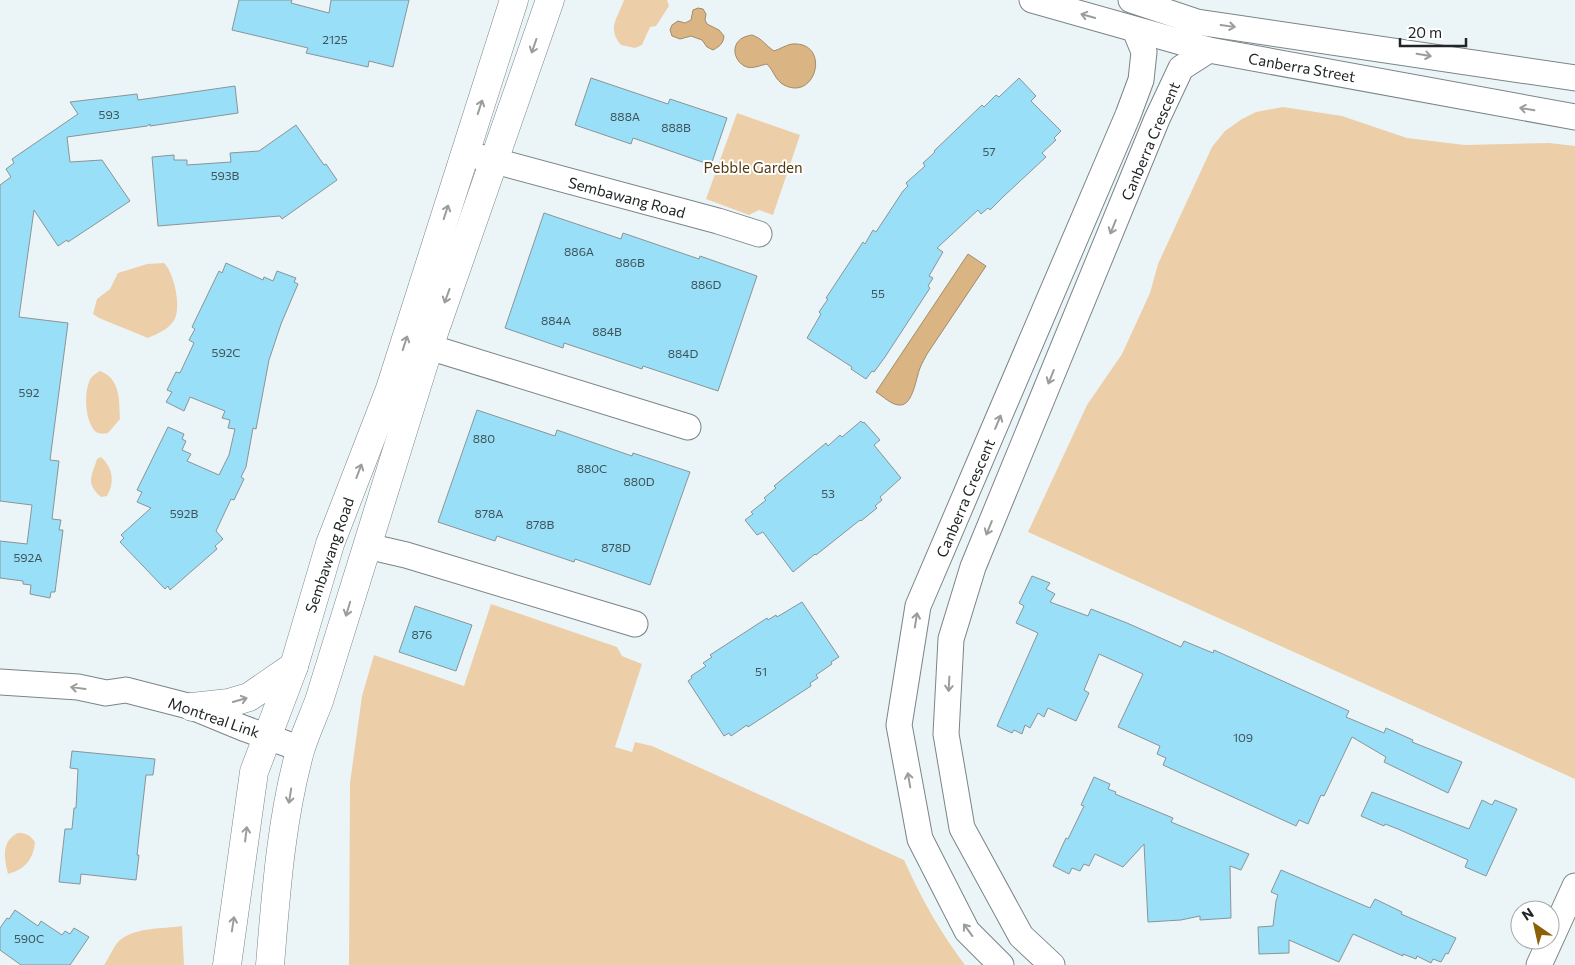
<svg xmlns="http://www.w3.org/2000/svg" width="1575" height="965" font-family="Commissioner,sans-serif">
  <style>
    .green { fill: #eccfa9 }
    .water { fill: #dab583; stroke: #a28a67 }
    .building { fill: #98dff7; stroke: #8b9498 }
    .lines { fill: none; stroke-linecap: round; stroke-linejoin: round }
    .minor-casing { stroke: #7b8487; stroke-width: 27 }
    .primary-casing { stroke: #7b8487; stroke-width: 29 }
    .minor { stroke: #fff; stroke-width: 25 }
    .primary { stroke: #fff; stroke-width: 28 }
    .oneway { stroke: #9b9d9d }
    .labels { text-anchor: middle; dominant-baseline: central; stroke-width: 4; stroke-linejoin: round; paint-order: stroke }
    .number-label { font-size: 12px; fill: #3f545a }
    .street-label { font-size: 15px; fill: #212526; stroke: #fff }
    .park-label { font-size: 15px; fill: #51380f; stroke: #fff }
  </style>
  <rect width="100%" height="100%" fill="#ebf5f8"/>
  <!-- green -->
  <g class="green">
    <path d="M624,0H667L669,6L656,26L650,27L642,45L635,48L621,45C607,28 617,19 624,0Z"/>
    <path d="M1283,107L1342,116L1407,138L1465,145L1549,143L1575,146V779L1028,532L1087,405L1122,354L1150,293L1158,264L1212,147L1225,131L1242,119L1256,112Z"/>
    <path d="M737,113L800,135L773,215L759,210L749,215L706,199Z"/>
    <path d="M164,263C174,273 180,302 176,316C172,328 159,333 148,338L99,318L93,314L97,299L110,289L118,273L147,264Z"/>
    <path d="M100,371C121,379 119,401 120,419L108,433C105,434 99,434 96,432C85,422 84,395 89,382C91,376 95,374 100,371Z"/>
    <path d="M101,457C113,468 115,482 107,496L101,497C85,483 92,476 97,459Z"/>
    <path d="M491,604L617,647L622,656L642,664L615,747L632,752L635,742L652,746L904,860C921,898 940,932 965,965H349L350,783L362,696L374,655L464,686Z"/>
    <path d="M18,833C26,833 30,835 35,842C33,860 25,869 8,874C4,858 1,841 18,833Z"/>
    <path d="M182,926L184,965H104C109,958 113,947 119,941C134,927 162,929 182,926Z"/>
  </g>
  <!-- water -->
  <g class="water">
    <path d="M698,8L703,9L706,14L705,20L707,24L719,30L724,36C723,44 720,46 713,50L707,47L702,40L691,36L680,39L672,36L670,30L672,25L678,21L685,23L691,20L693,10Z"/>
    <path d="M752,35C763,39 765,45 774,51C780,49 786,45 792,44C831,41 817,102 784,85C775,80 774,71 767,64C761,65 753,69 747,67C739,65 732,54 736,45C739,38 746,36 752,35Z"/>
    <path d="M968,254L986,266L927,354C925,358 922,363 920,368C916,378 913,404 901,405C892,406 883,396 876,392Z"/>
  </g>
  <!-- building -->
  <g class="building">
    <path d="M239,0H292L291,3L329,13L331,0H409L393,67L369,61L368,67L333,59L306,53L308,48L232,30Z"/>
    <path d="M591,78L668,104L670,99L727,118L711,165L633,138L631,144L575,125Z"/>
    <path d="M1019,78L1036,96L1031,101L1061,131L1054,138L1056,140L1042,153L1046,157L1004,196L990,210L988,208L981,214L978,210L937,248L943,252L929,276L933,278L928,286L930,288L885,357L874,372L872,371L866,379L851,369L852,367L807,338L821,314L819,312L828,299L826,298L863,242L865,244L873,230L876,232L903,191L908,186L906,183L925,166L923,163L935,152L934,151L982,105L984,107L996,95L999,97Z"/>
    <path d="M235,86L238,113L150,126V124L147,126L67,137L70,162L102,160L130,201L68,242L67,240L58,246L34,210L19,317L68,323L50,460L59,461L52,519L61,520L59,530H63L55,592H51L50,598L30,594L31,585L23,584V581L0,578V541L27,544L32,505L0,501V185L11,177L6,169L14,163L12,159L78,114L70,102L137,94L138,100Z"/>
    <path d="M296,125L324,165L326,164L337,180L282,219L280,216L158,226L152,157L174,155V160H187V165L231,162L230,153L259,151Z"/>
    <path d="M544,213L621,239L623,233L699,259L700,256L757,276L718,391L643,366L642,369L564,343L563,348L505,328Z"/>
    <path d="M226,263L263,280L264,277L273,281L277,271L296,278L294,282L298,284L281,324L269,360L256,429L253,428L246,467L241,477L244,479L234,500L231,499L216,531L223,539L215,546L217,549L170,590L168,586L165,589L120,542L124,538L121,535L151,508L137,502L142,492L137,490L168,427L184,434L182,439L186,441L182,450L191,454L187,461L219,475L229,455L235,429L228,428L230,420L222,418L225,411L190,397L184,411L166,402L172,392L167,390L176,372L180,373L194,343L189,340L195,329L192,327L219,271L222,273Z"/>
    <path d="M477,410L555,436L557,430L632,456L633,453L690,472L650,585L575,559L574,562L497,536L495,541L438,522Z"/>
    <path d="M861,421L863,423L864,422L880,440L874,445L901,478L880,497L882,500L875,506L877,508L861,521L860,520L816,555L815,554L793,572L763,532L757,535L745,520L753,514L751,512L766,500L764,498L776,488L774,486L826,443L828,446L840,435L842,437Z"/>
    <path d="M1032,576L1050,583L1046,589L1055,594L1050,602L1088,616L1091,609L1127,623L1181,647L1184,641L1213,653L1214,650L1349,711L1346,717L1384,733L1386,728L1413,740L1412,742L1462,762L1448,793L1384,762L1386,757L1352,737L1324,796L1321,795L1308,824L1299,820L1296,826L1163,765L1166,758L1157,754L1160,746L1118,727L1143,674L1099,654L1084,690L1089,693L1076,721L1048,708L1044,717L1038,713L1030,728L1025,725L1022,734L1014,730L1012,733L997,726L1038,633L1016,623L1024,606L1019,603Z"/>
    <path d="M802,602L839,657L831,662L832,664L816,675L818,678L810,683L811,686L748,727L747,725L731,736L729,733L724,736L688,681L692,678L691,676L706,666L703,663L712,657L710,655L767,618L768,620L776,615L777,617Z"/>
    <path d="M415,606L472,625L456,671L399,652Z"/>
    <path d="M72,751L155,759L153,775H146L137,855H139L136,880L81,874L80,884L59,882L65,829H72L74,808H76L78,769L70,768Z"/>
    <path d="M1094,777L1110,784L1108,789L1116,792L1115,794L1173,818L1171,822L1249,854L1241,870L1230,866L1231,918L1200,920V916L1181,920L1148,922L1144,844L1123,867L1095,854L1089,866L1084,864L1080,871L1072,868L1069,874L1053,866L1066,838L1068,839L1084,806L1081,805Z"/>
    <path d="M1372,792L1469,829L1482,800L1492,805L1495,800L1517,809L1486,876L1465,867L1468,860L1398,829L1385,824L1384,826L1361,816Z"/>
    <path d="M1281,870L1370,908L1375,899L1402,912L1401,914L1456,938L1448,954L1446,953L1441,962L1433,959L1431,963L1417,956L1416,959L1403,954V956L1353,934L1339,962L1289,940V953L1259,954L1258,927L1273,926L1276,901L1278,895L1271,892Z"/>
    <path d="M15,910L38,926L41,921L62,935L65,931L70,934L74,928L89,937L70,965H21L0,950V928L7,918L9,919Z"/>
  </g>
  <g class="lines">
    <defs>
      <g id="minor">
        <path d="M1032,0L1209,50L1575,117"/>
        <path d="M1131,0L1197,22L1575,78"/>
        <path d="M465,153L718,221L759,234"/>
        <path d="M429,347L688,427"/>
        <path d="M367,546L406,555L635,624"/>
        <path d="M0,682L78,687L106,693L126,690L192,707L243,728L301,749"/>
        <path d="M1001,965L967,931L920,839L899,725L918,606L1128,115L1141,80L1144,52L1135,30"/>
        <path d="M1052,965L1021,936L962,828L946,734L951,639L973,567L1157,119L1181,68L1209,50"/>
        <path d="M1539,965L1575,886"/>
      </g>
      <g id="primary">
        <path d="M192,707L229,703L249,697L294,666"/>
        <path d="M227,965L254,772L294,666L330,544L390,389L514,0"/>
        <path d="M270,965C276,893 281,820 300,751C305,734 313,717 319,701L429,347L550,0"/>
      </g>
    </defs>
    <!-- minor casing -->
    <use href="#minor" class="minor-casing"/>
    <!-- primary casing -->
    <use href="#primary" class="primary-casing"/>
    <!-- minor -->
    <use href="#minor" class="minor"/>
    <!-- primary -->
    <use href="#primary" class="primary"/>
  </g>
  <!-- one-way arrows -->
  <defs><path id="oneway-shaft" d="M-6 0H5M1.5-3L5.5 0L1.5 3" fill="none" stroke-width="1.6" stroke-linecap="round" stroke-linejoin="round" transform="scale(1.25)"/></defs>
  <g class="oneway">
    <use href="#oneway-shaft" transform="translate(1088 16) rotate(-164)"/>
    <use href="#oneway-shaft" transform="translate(1228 26) rotate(8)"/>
    <use href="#oneway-shaft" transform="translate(534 46) rotate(109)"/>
    <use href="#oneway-shaft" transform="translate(1424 55) rotate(9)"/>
    <use href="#oneway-shaft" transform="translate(480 107) rotate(-72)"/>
    <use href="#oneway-shaft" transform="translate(1527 109) rotate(-170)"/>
    <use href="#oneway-shaft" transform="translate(446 212) rotate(-72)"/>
    <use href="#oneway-shaft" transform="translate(1113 227) rotate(112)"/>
    <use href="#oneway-shaft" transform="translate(447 296) rotate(110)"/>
    <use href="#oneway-shaft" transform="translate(405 343) rotate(-72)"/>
    <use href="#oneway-shaft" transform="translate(1051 377) rotate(112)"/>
    <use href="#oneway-shaft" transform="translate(998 422) rotate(-67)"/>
    <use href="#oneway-shaft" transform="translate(359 471) rotate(-69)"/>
    <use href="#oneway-shaft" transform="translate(989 528) rotate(112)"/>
    <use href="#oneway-shaft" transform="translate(348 609) rotate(107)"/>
    <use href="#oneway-shaft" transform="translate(916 620) rotate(-81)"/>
    <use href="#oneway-shaft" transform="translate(949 684) rotate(93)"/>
    <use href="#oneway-shaft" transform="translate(78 688) rotate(-172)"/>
    <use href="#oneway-shaft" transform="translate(240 700) rotate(-16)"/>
    <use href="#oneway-shaft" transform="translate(909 780) rotate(-100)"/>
    <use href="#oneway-shaft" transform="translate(290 796) rotate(99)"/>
    <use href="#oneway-shaft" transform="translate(246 834) rotate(-83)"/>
    <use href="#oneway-shaft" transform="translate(233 924) rotate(-81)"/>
    <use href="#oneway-shaft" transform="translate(968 930) rotate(-126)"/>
  </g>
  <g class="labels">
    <!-- number labels -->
    <g class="number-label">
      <text x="335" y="39">2125</text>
      <text x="109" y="114">593</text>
      <text x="625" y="116">888A</text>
      <text x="676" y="127">888B</text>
      <text x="989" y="151">57</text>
      <text x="225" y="175">593B</text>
      <text x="579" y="251">886A</text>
      <text x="630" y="262">886B</text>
      <text x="706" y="284">886D</text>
      <text x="878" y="293">55</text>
      <text x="556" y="320">884A</text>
      <text x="607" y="331">884B</text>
      <text x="226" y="352">592C</text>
      <text x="683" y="353">884D</text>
      <text x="29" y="392">592</text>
      <text x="484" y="438">880</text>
      <text x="592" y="468">880C</text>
      <text x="639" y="481">880D</text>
      <text x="828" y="493">53</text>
      <text x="184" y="513">592B</text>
      <text x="489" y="513">878A</text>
      <text x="540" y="524">878B</text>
      <text x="616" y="547">878D</text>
      <text x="28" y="557">592A</text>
      <text x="422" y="634">876</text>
      <text x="761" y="671">51</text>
      <text x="1243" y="737">109</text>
      <text x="29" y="938">590C</text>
    </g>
    <!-- street labels -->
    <g class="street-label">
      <text transform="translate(1302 67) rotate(10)">Canberra Street</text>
      <text transform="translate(1150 141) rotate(-67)">Canberra Crescent</text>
      <text transform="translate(627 197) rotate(15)">Sembawang Road</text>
      <text transform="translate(965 498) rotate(-67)">Canberra Crescent</text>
      <text transform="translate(329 555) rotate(-71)">Sembawang Road</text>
      <text transform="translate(214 717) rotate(19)">Montreal Link</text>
    </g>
    <!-- park labels -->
    <g class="park-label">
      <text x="753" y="167">Pebble Garden</text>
    </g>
  </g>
  <!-- north arrow -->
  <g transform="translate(1535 925) rotate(326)"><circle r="24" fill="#ffffff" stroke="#a6a8a8"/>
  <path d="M0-4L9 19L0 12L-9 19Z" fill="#8d5f06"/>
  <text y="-8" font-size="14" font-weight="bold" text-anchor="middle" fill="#212526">N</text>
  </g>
  <!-- scale -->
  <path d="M1400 38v8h66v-8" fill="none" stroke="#212526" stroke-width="2.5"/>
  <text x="1408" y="38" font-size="15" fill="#212526" stroke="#ffffff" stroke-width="4" paint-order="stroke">20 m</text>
</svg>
